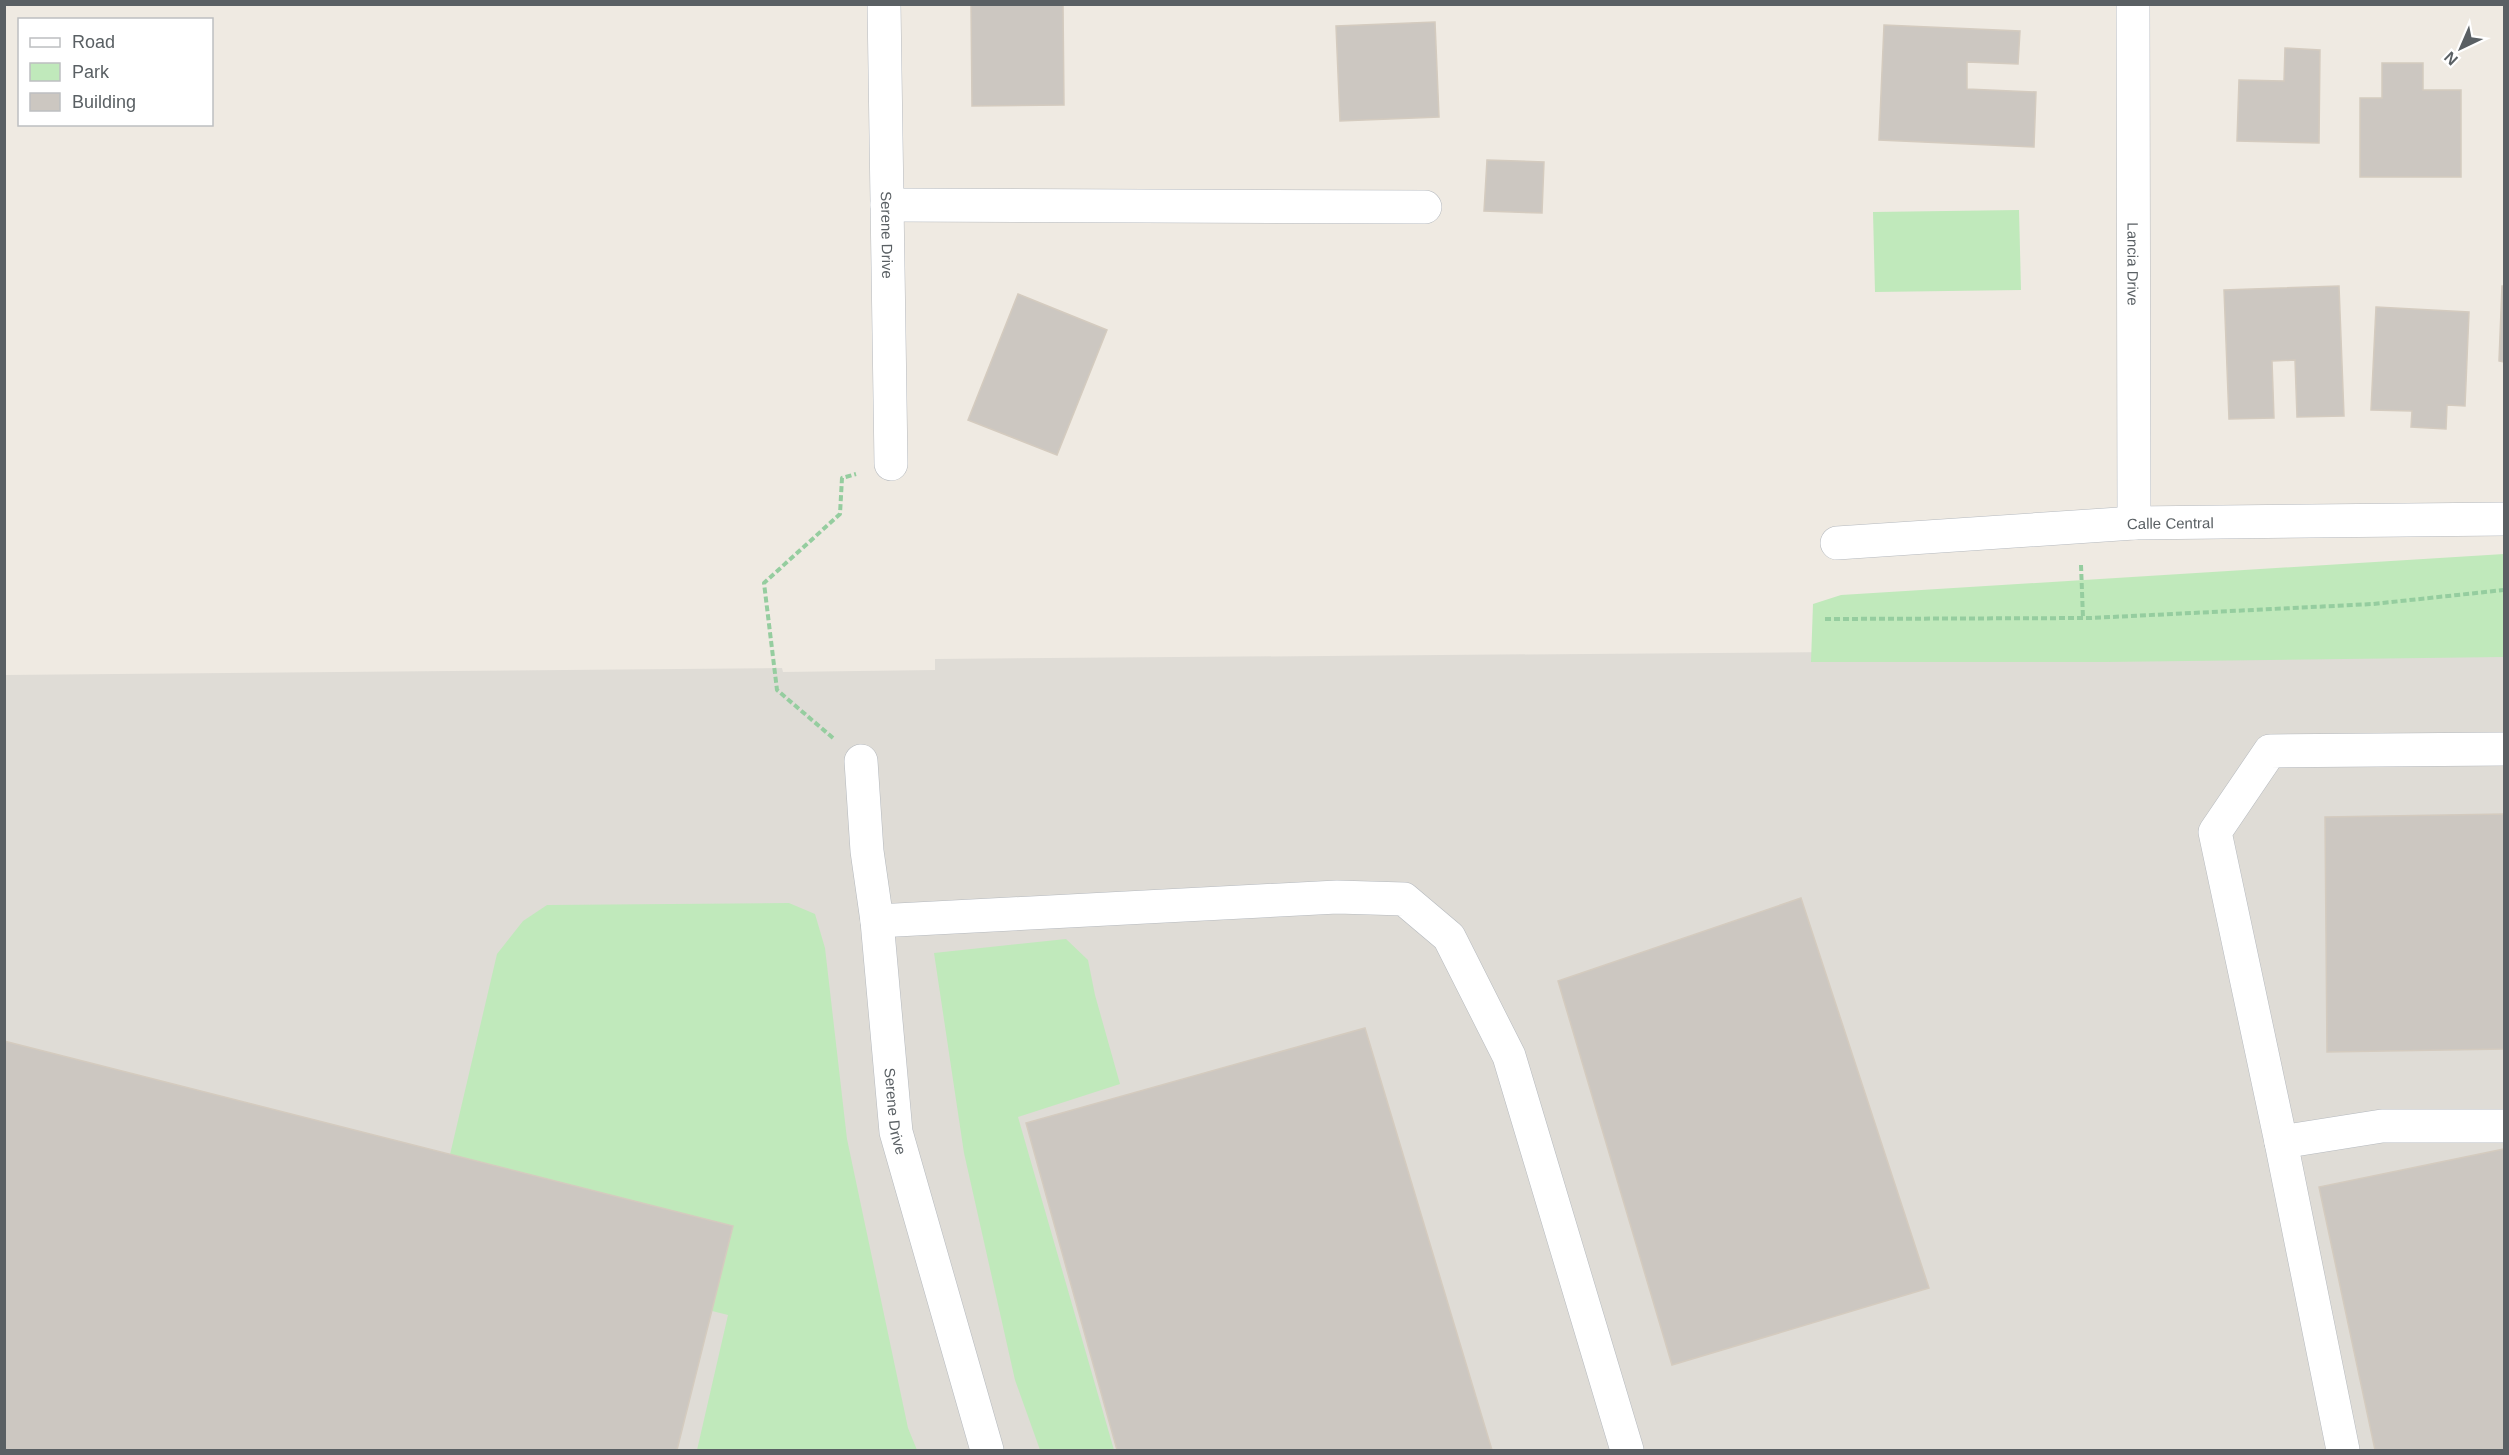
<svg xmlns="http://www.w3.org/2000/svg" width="2509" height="1455" font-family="Helvetica,sans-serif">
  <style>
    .industrial { fill: #dfdcd6 }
    .green { fill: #c0e9bb }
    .building { fill: #ccc7c1; stroke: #d4cbbf; stroke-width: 1.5 }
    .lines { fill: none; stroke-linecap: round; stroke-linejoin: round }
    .minor-casing { stroke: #b5b9be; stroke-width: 34 }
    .path { stroke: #95cd9f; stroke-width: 4; stroke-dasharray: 6 3; stroke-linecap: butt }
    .minor { stroke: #fff; stroke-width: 33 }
    .labels { text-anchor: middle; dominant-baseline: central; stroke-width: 4.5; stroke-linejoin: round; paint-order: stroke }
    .street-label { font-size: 15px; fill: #5a6064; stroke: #fff }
  </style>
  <rect width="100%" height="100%" fill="#efeae2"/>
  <!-- industrial -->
  <path class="industrial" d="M2504,641V1450H5V675L782,668L783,672L935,670V659L1956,651Z"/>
  <!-- green -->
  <g class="green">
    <path d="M2019,210L2021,290L1875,292L1873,212Z"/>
    <path d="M2504,554V657L2107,662H1811L1813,604L1841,595Z"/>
    <path d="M789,903L815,914L825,948L847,1139L908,1428L917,1450H697L728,1315L430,1240L497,954L523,921L547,905Z"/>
    <path d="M1066,939L1088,960L1095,995L1120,1084L1018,1117L1114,1450H1040L1015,1380L964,1153L934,953Z"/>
  </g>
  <!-- building -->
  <g class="building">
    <path d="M971,4H1063L1064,105L972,106Z"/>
    <path d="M1435,22L1439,117L1340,121L1336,26Z"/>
    <path d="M1884,25L2020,31L2018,64L1967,62V89L2036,92L2034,147L1879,140Z"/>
    <path d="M2285,48L2320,50L2319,143L2237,141L2239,80L2284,81Z"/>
    <path d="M2382,63H2423V90H2461V177H2360V98H2382Z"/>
    <path d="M1487,160L1544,162L1542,213L1484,211Z"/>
    <path d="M2339,286L2344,416L2297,417L2295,360L2272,361L2274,418L2229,419L2224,290Z"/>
    <path d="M2502,286H2504V362L2499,361Z"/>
    <path d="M1018,294L1107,330L1057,455L968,420Z"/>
    <path d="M2376,307L2469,312L2465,406L2447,405L2446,429L2411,427L2412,411L2371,410Z"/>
    <path d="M2504,814V1049L2327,1052L2325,817Z"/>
    <path d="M1801,898L1929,1288L1672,1365L1558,981Z"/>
    <path d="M1365,1028L1492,1450H1117L1026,1123Z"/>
    <path d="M4,1041L733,1226L677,1450H4Z"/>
    <path d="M2504,1149V1450H2375L2319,1187Z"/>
  </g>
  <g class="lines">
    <defs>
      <g id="minor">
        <path id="s1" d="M884,4L891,464"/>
        <path id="s2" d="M2133,4L2134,523"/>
        <path d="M887,205L1425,207"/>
        <path id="s3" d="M1837,543L2134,523L2504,519"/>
        <path id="s4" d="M861,761L867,851L877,921L896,1132L987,1450"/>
        <path d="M877,921L1337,897L1404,899L1449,937L1509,1056L1627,1450"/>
        <path d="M2281,1142L2382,1126H2504"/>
        <path d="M2343,1450L2281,1142L2215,832L2270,751L2504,749"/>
      </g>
    </defs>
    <!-- minor casing -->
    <use href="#minor" class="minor-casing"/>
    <!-- path -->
    <g class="path">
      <path d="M2081,565L2083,618"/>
      <path d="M1825,619L2091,618L2373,604L2504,590"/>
      <path d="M833,738L777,690L764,583L840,514L842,478L856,474"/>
    </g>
    <!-- minor -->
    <use href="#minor" class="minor"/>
  </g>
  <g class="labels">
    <!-- street labels -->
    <g class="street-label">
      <text stroke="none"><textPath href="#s1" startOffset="231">Serene Drive</textPath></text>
      <text stroke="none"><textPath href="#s2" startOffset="260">Lancia Drive</textPath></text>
      <text stroke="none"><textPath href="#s3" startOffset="334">Calle Central</textPath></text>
      <text stroke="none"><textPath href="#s4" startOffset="352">Serene Drive</textPath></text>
    </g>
  </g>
  <!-- border -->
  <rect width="2509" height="1455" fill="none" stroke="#5a6064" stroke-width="12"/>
  <!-- legend -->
  <rect x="18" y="18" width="195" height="108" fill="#ffffff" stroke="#bdbfc1" stroke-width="1.5"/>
  <rect x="30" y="38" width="30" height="9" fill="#ffffff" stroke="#bdbfc1" stroke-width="1.5"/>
  <text x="72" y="48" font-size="18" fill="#5a6064">Road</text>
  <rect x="30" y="63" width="30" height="18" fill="#c0e9bb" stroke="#bdbfc1" stroke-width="1.5"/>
  <text x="72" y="78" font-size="18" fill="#5a6064">Park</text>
  <rect x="30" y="93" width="30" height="18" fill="#ccc7c1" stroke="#bdbfc1" stroke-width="1.5"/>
  <text x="72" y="108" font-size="18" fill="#5a6064">Building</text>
  <!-- north arrow -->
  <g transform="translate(2461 48) rotate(224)" stroke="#ffffff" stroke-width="4.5" paint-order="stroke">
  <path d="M0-4.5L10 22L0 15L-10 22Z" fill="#5a6064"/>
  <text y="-9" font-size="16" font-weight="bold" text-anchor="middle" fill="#5a6064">N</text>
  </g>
</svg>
